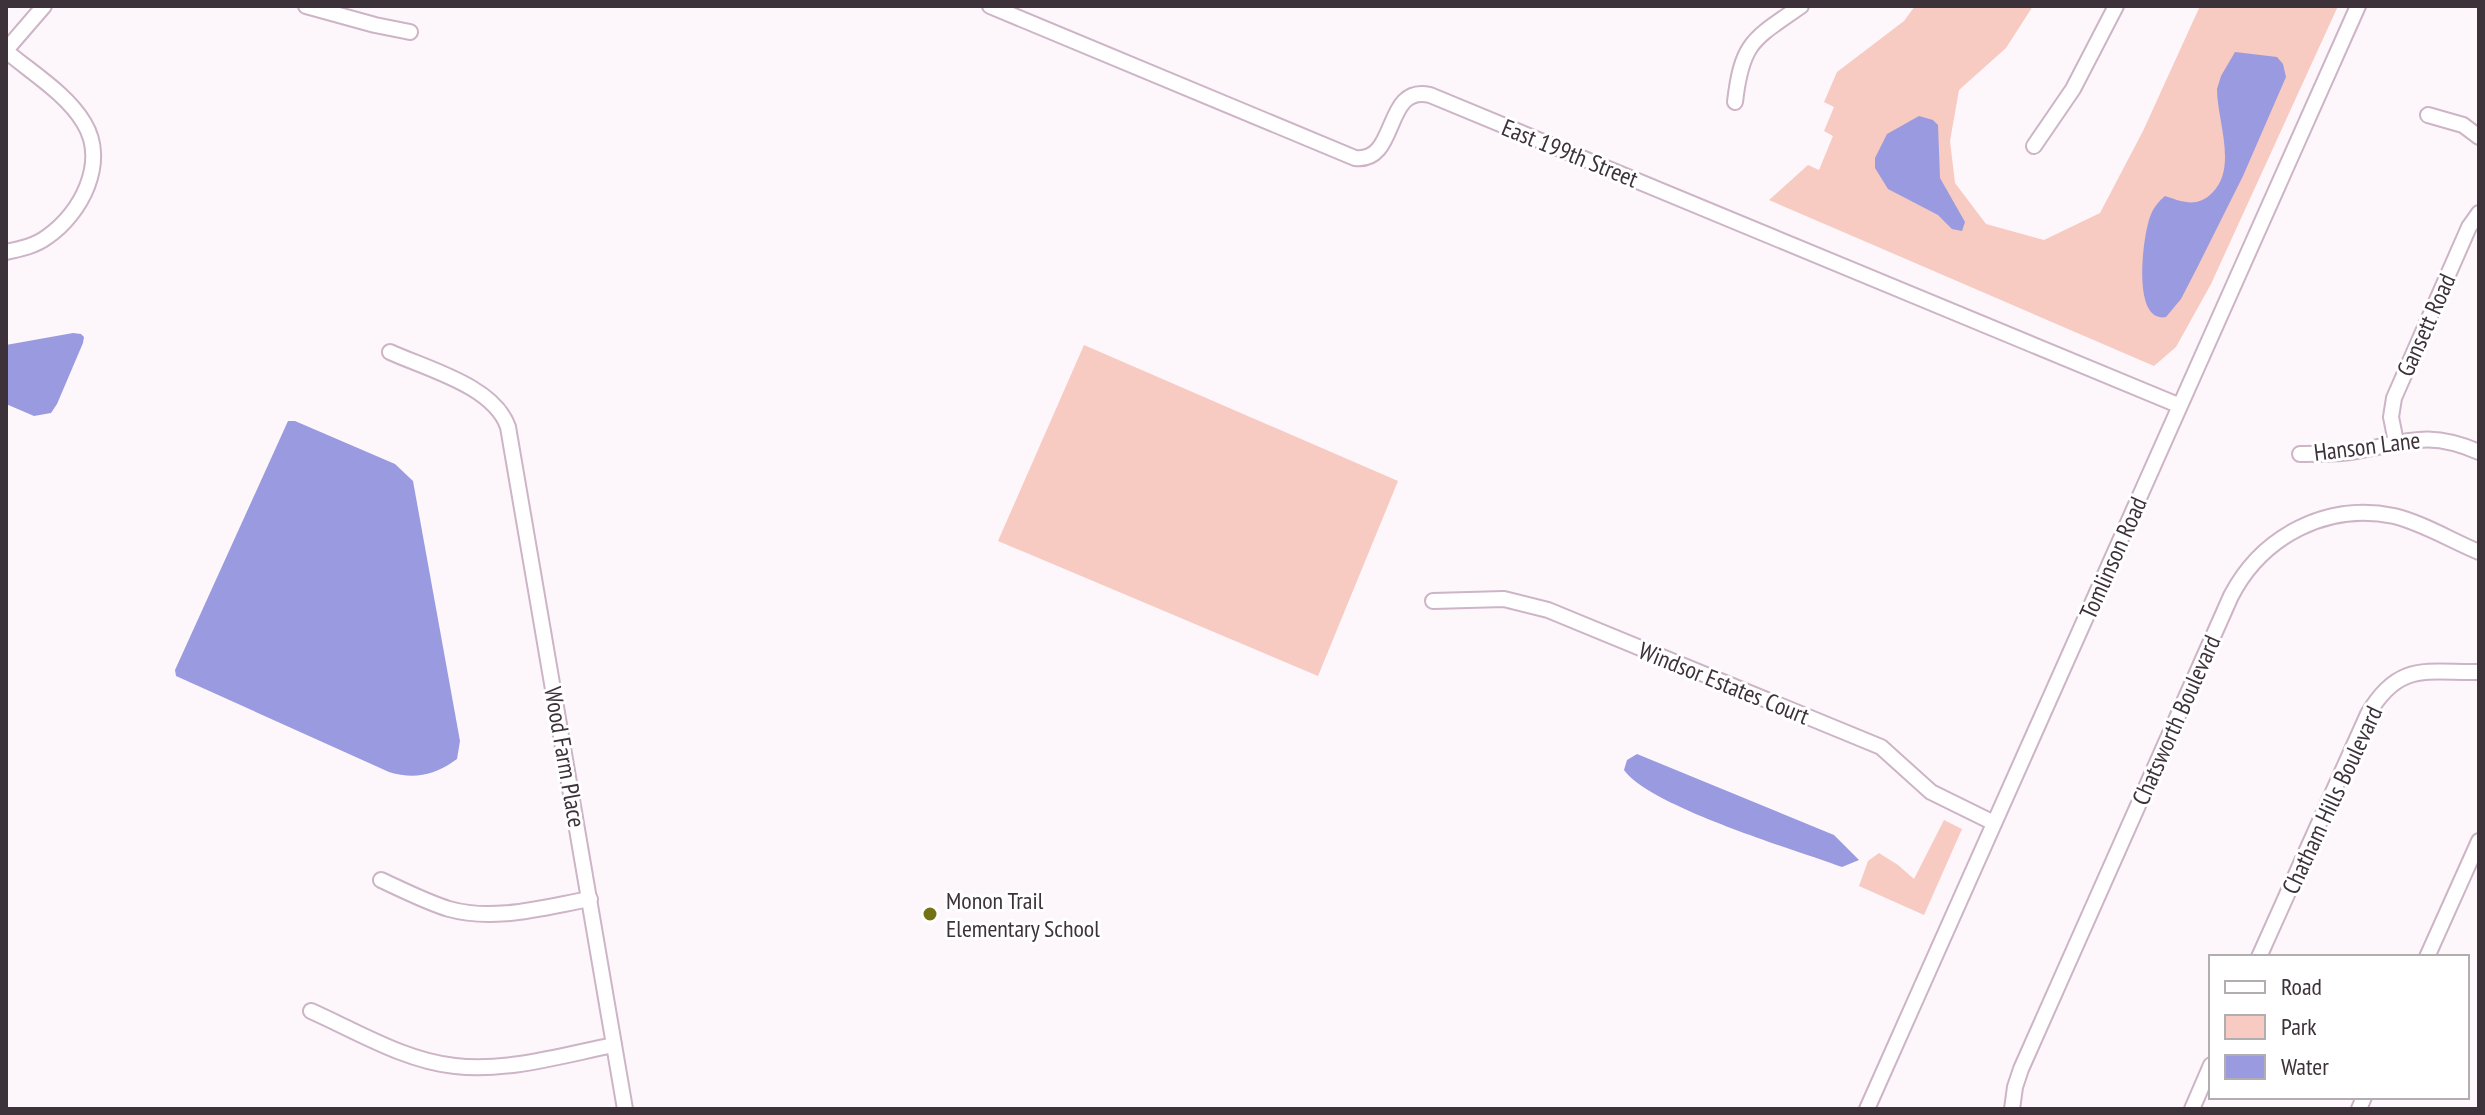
<svg xmlns="http://www.w3.org/2000/svg" width="2485" height="1115" font-family="'PT Sans Narrow',sans-serif">
  <style>
    .green { fill: #f7cac2 }
    .water { fill: #999ae0 }
    .lines { fill: none; stroke-linecap: round; stroke-linejoin: round }
    .minor-casing { stroke: #cdb4c6; stroke-width: 18 }
    .minor { stroke: #fff; stroke-width: 14 }
    .poi-dot { fill: #747216; stroke: #fff; stroke-width: 3 }
    .labels { text-anchor: middle; dominant-baseline: central; stroke-width: 6; stroke-linejoin: round; paint-order: stroke }
    .street-label { font-size: 24px; fill: #3d323a; stroke: #fff }
    .poi-label { font-size: 24px; fill: #3d323a; stroke: #fff; text-anchor: start }
  </style>
  <rect width="100%" height="100%" fill="#fdf7fb"/>
  <!-- green -->
  <g class="green">
    <path d="M1915,6H2033L2006,48L1959,90L1950,141L1955,183L1986,224L2044,240L2100,213L2143,131L2200,6H2338L2211,284L2176,347L2154,366L1769,200L1808,165L1819,170L1833,136L1824,131L1834,107L1824,102L1837,72L1904,21Z"/>
    <path d="M1084,345L1398,481L1318,676L998,541Z"/>
    <path d="M1944,820L1962,829L1924,915L1859,886L1868,861L1879,853L1898,865L1914,879Z"/>
  </g>
  <!-- water -->
  <g class="water">
    <path d="M2235,52L2277,57L2283,64L2286,77L2243,176L2197,268L2181,299L2166,317C2131,324 2143,235 2150,217C2153,208 2158,202 2165,196C2183,202 2197,208 2212,193C2238,168 2217,121 2217,89L2221,76Z"/>
    <path d="M1919,116L1933,120L1938,125L1940,178L1965,222L1962,231L1952,229L1938,215L1888,189L1875,168V158L1887,134Z"/>
    <path d="M73,333L81,334L84,337L83,343L57,404L51,413L34,416L6,404V345Z"/>
    <path d="M288,421H295L395,464L413,481L460,741L457,759C435,775 415,780 389,772L176,676L175,670Z"/>
    <path d="M1637,754L1834,835L1859,860L1842,867C1793,849 1651,807 1624,770L1627,760Z"/>
  </g>
  <g class="lines">
    <defs>
      <g id="minor">
        <path d="M306,6L375,25L410,32"/>
        <path d="M990,6L1355,158C1399,163 1383,84 1430,95L2178,405"/>
        <path d="M6,50L44,6"/>
        <path d="M6,51C32,73 67,94 84,123C108,162 81,214 47,237C35,246 20,249 6,252"/>
        <path d="M1735,102C1742,41 1754,39 1801,6"/>
        <path d="M2428,115L2463,125L2479,137"/>
        <path d="M2034,146L2073,89L2116,6"/>
        <path d="M390,352C427,369 494,386 508,427L625,1109"/>
        <path d="M2396,442L2391,417L2394,398L2469,227L2479,213"/>
        <path d="M2300,454C2319,453 2338,455 2357,451C2408,442 2428,430 2479,452"/>
        <path d="M1433,601L1504,599L1548,610L1881,747L1931,792L1994,823"/>
        <path d="M381,880C403,890 426,902 449,909C495,922 544,907 590,899"/>
        <path d="M2259,957L2368,714C2399,661 2427,673 2479,672"/>
        <path d="M2427,957L2479,841"/>
        <path d="M311,1011C356,1031 405,1061 455,1066C508,1072 563,1055 614,1045"/>
        <path d="M1867,1109L2358,6"/>
        <path d="M2012,1109L2015,1087L2021,1069L2231,596C2262,536 2327,502 2394,516C2423,523 2452,541 2479,552"/>
        <path d="M2192,1109L2211,1065"/>
        <path d="M2359,1109L2364,1097"/>
      </g>
    </defs>
    <!-- minor casing -->
    <use href="#minor" class="minor-casing"/>
    <!-- minor -->
    <use href="#minor" class="minor"/>
  </g>
  <!-- markers -->
  <circle class="poi-dot" cx="930" cy="914" r="8"/>
  <g class="labels">
    <!-- street labels -->
    <g class="street-label">
      <text transform="translate(1570 153) rotate(22)">East 199th Street</text>
      <text transform="translate(2426 325) rotate(-66)">Gansett Road</text>
      <text transform="translate(2367 446) rotate(-7)">Hanson Lane</text>
      <text transform="translate(2113 558) rotate(-66)">Tomlinson Road</text>
      <text transform="translate(1724 683) rotate(22)">Windsor Estates Court</text>
      <text transform="translate(2176 720) rotate(-66)">Chatsworth Boulevard</text>
      <text transform="translate(565 757) rotate(80)">Wood Farm Place</text>
      <text transform="translate(2332 800) rotate(-65)">Chatham Hills Boulevard</text>
    </g>
    <!-- poi labels -->
    <g class="poi-label">
      <text x="946" y="900">Monon Trail<tspan x="946" dy="28">Elementary School</tspan></text>
    </g>
  </g>
  <!-- border -->
  <rect width="2485" height="1115" fill="none" stroke="#3d323a" stroke-width="16"/>
  <!-- legend -->
  <rect x="2209" y="955" width="260" height="144" fill="#ffffff" stroke="#b1adb0" stroke-width="2"/>
  <rect x="2225" y="981" width="40" height="12" fill="#ffffff" stroke="#b1adb0" stroke-width="2"/>
  <text x="2281" y="995" font-size="24" fill="#3d323a">Road</text>
  <rect x="2225" y="1015" width="40" height="24" fill="#f7cac2" stroke="#b1adb0" stroke-width="2"/>
  <text x="2281" y="1035" font-size="24" fill="#3d323a">Park</text>
  <rect x="2225" y="1055" width="40" height="24" fill="#999ae0" stroke="#b1adb0" stroke-width="2"/>
  <text x="2281" y="1075" font-size="24" fill="#3d323a">Water</text>
</svg>
